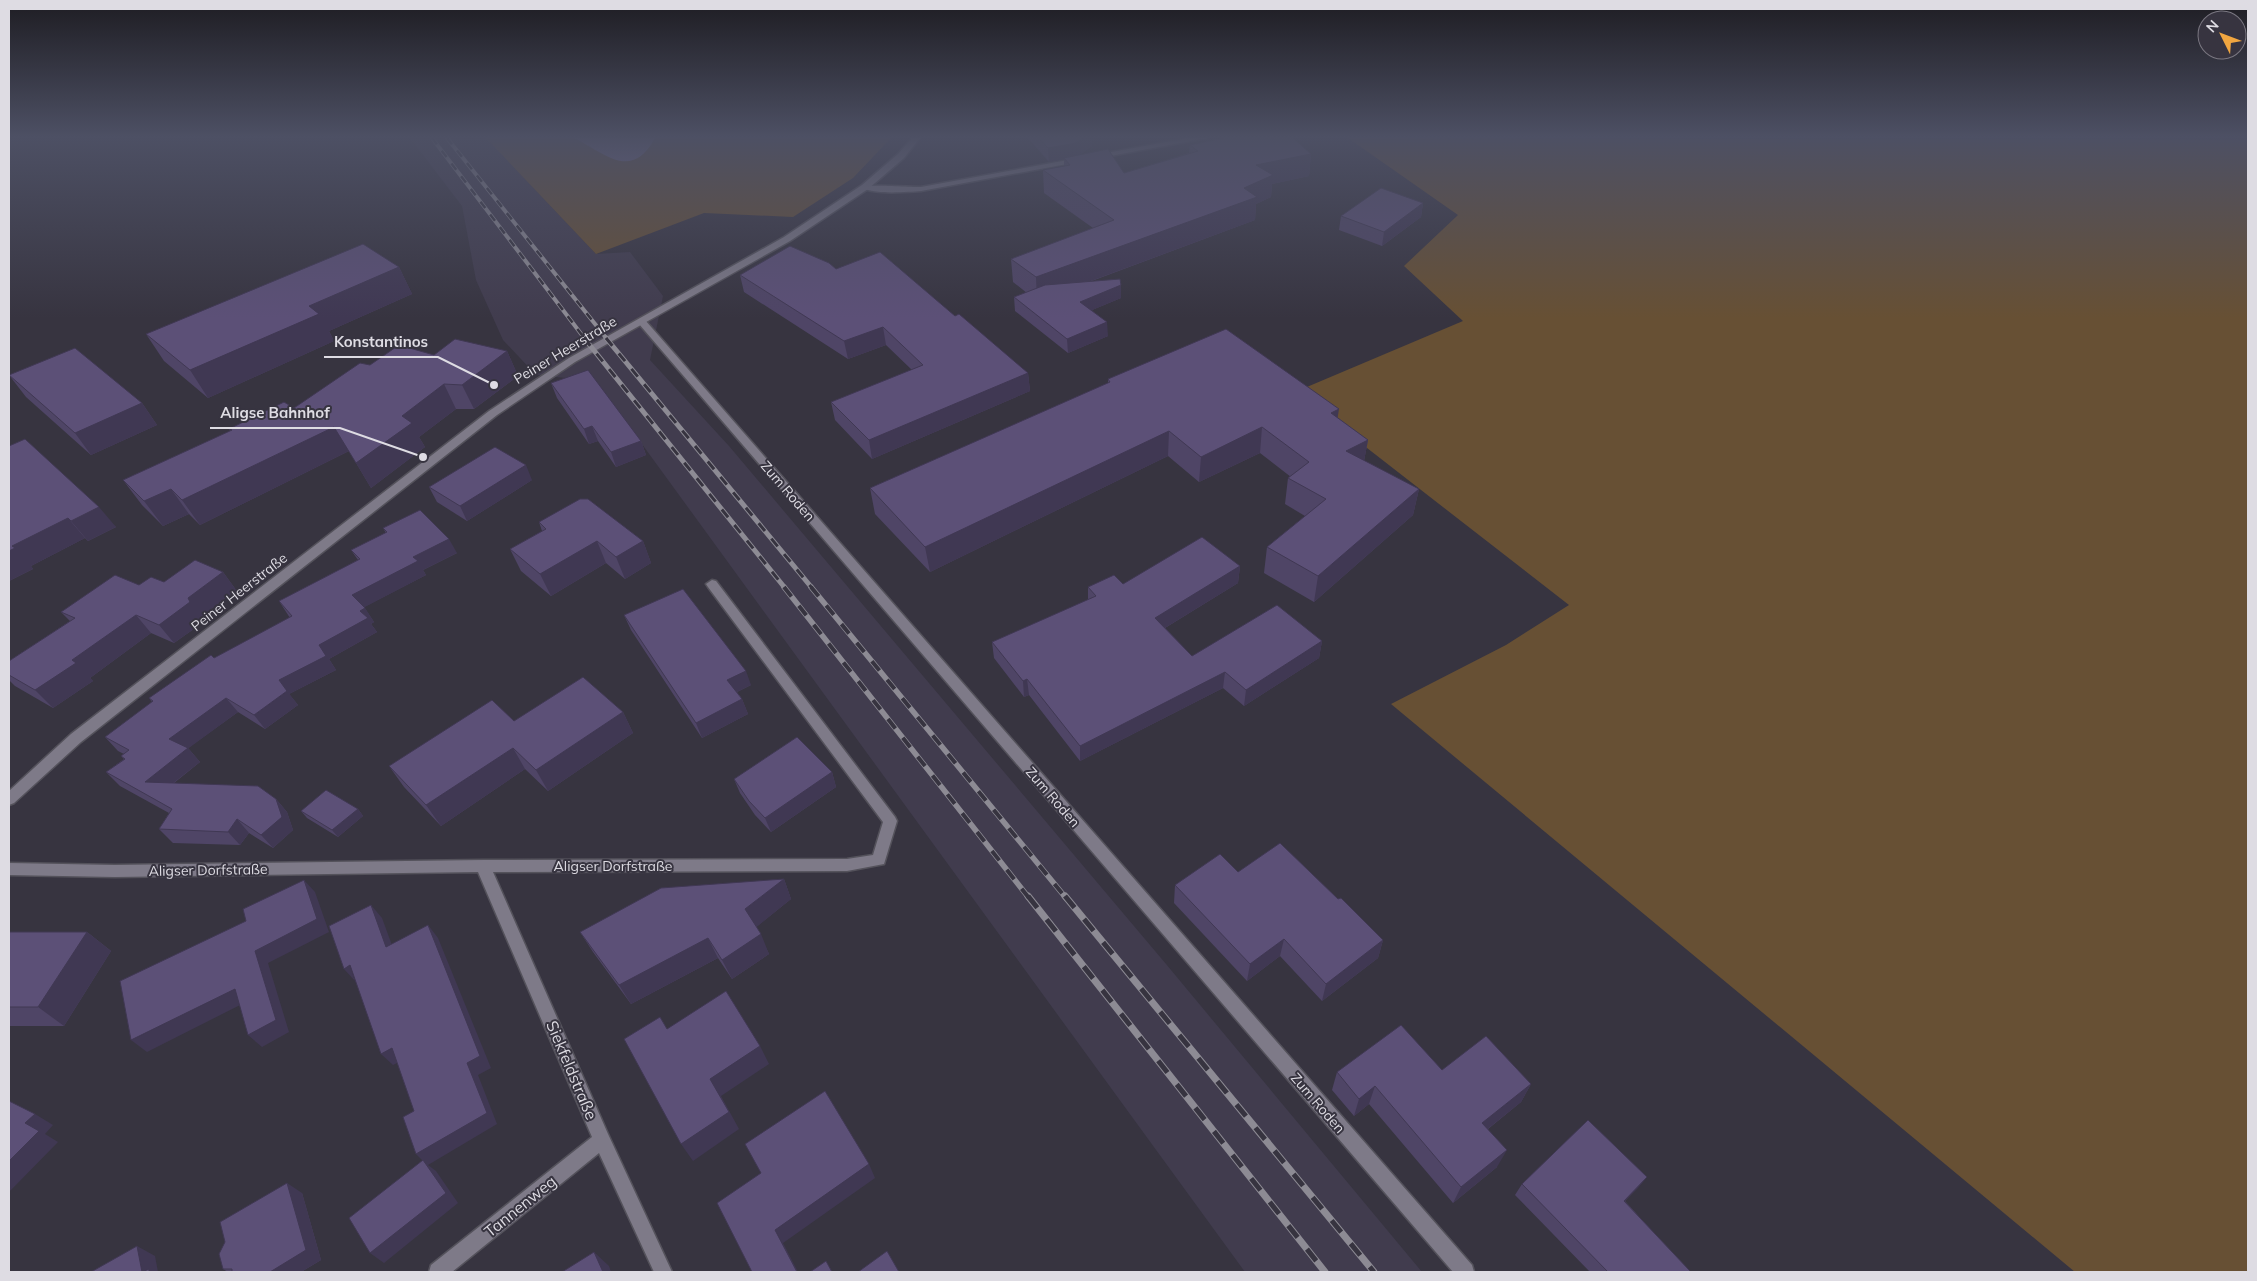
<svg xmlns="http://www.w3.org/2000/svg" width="2257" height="1281" font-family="Mulish,sans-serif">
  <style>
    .built { fill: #413c4e }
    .green { fill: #675034 }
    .water { fill: #7e729c }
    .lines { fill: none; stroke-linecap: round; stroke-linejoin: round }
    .minor-casing { stroke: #54525b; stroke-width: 3 }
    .tertiary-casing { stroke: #54525b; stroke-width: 3 }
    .minor { fill: #7e7a88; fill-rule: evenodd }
    .tertiary { fill: #7e7a88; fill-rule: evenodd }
    .rail-far3-casing { stroke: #8d8b94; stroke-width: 4 }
    .rail-far2-casing { stroke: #8d8b94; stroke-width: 5 }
    .rail-far1-casing { stroke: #8d8b94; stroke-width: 5.5 }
    .rail-casing { stroke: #8d8b94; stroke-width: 7 }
    .rail-far3 { stroke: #373440; stroke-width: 2.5; stroke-dasharray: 8; stroke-linecap: butt }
    .rail-far2 { stroke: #373440; stroke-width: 3; stroke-dasharray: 10; stroke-linecap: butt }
    .rail-far1 { stroke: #373440; stroke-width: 4; stroke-dasharray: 12; stroke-linecap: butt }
    .rail { stroke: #373440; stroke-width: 5; stroke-dasharray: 15; stroke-linecap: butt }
    .wall { fill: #4f4566 }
    .shaded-wall { fill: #403853 }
    .building { fill: #5c5077; stroke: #403853 }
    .labels { text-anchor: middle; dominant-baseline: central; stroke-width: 4; stroke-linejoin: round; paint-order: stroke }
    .street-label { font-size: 14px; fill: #dedce3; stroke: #373440 }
    .near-street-label { font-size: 16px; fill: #dedce3; stroke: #373440 }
    .leader { fill: none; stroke: #dedce3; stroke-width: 2 }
    .callout-dot { fill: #dedce3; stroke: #373440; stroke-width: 2 }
    .callout-label { font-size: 15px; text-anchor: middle; font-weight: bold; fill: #dedce3; stroke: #373440; stroke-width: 4; stroke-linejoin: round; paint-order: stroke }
  </style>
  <rect width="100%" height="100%" fill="#373440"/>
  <!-- built -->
  <path class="built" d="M410,138H486L596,254L630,252L663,296L650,360L729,446L1166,964L1422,1272H1245L596,381L536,375L503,340L476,280L462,206Z"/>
  <!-- green -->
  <g class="green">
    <path d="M486,138H574L581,142L652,144L655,138H891L853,178L793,217L704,213L596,254Z"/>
    <path d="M1348,138L2248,140V1272H2075L1391,704L1506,645L1569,605L1295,392L1463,321L1404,266L1458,215Z"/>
  </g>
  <!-- water -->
  <path class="water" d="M574,138H655C631,182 605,153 574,138Z"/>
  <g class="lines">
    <defs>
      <g id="minor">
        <path d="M1188,138H1207L921,191C906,192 873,195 861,187C865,184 911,187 921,187Z"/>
        <path d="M642,319L645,320L1472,1265L1474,1272H1453L639,324L637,322Z"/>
        <path d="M712,580L716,581L895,817L897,821L884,864L847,871L493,872L608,1134L672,1272H654L599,1153L452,1272H429L431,1265L592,1137L478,872L115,877L9,875V863L115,865L483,860L847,859L873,855L883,822L708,587L706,584Z"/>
      </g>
      <path id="tertiary" d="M912,138H920L904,158L868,189L790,241L575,362L497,415L81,742L14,803L9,805V791L71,734L489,411L569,358L784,237L862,185L898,154Z"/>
    </defs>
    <!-- minor casing -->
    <use href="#minor" class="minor-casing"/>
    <!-- tertiary casing -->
    <use href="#tertiary" class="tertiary-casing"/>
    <!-- minor -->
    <use href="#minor" class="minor"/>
    <!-- tertiary -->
    <use href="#tertiary" class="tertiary"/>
    <defs>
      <g id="rail-far3">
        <path d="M432,138L585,339"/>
        <path d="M447,138L607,339"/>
      </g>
      <g id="rail-far2">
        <path d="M584,338L785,588"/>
        <path d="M606,338L812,588"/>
      </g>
      <g id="rail-far1">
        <path d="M784,587L1029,898"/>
        <path d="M811,587L1066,898"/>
      </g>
      <g id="rail">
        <path d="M1028,896L1325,1272"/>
        <path d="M1065,896L1374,1272"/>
      </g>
    </defs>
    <!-- rail-far3 casing -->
    <use href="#rail-far3" class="rail-far3-casing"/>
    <!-- rail-far2 casing -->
    <use href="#rail-far2" class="rail-far2-casing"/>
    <!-- rail-far1 casing -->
    <use href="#rail-far1" class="rail-far1-casing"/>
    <!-- rail casing -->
    <use href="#rail" class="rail-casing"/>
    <!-- rail-far3 -->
    <use href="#rail-far3" class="rail-far3"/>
    <!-- rail-far2 -->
    <use href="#rail-far2" class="rail-far2"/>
    <!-- rail-far1 -->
    <use href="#rail-far1" class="rail-far1"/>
    <!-- rail -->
    <use href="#rail" class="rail"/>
  </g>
  <!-- wall -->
  <g class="wall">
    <path d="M1028,138H1092V146L1079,155L1124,173L1189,153L1190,145L1311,154L1309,176L1272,184L1271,197L1256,204L1255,220L1089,282L1121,285V298L1092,310L1108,336L1068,353L1015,311L1014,297L1027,293L1013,282L1011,259L1093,228L1044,193L1043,170L1064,166V159L1049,162Z"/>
    <path d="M1423,203L1421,217L1382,246L1339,230L1341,216Z"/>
    <path d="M399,267L412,294L329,331L334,341L208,398L164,361L146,334Z"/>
    <path d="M836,269L955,316L1028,373L1030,391L872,459L835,420L831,402L912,370L886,345L848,359L744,292L740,275Z"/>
    <path d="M507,351L518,376L474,409H456L419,437L425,447L371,488L349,451L200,525L189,514L163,526L142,505L123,480L230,431L229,429L294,408L370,365L434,355Z"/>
    <path d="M9,375L142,403L157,425L91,455L26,397Z"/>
    <path d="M1108,379L1338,418L1368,440L1364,461L1419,489L1413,515L1314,602L1264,573L1267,547L1305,516L1285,504L1288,478L1291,477L1260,453L1199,482L1168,456L930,572L875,514L870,488L1108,383Z"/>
    <path d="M551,383L641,441L646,455L616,467L598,441L589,444L557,398Z"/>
    <path d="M9,446L116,527L88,541L85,538L31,566L33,569L9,581Z"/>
    <path d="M532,480L467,521L437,502L429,487Z"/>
    <path d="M539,522L643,541L651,563L625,579L606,563L551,596L521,571L510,549L542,531Z"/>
    <path d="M383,528L457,553L423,570L426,575L364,607L374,622L371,624L377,632L329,659L336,670L289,694L298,705L265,729L238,712L188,748L200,762L174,783L276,799L287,812L293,830L273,848L249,833L240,845L173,843L159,829L169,813L120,786L106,772L124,759L121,756L124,754L118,751L105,737L152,702L149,698L214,658L290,618L279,601L358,560L351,550L386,533Z"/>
    <path d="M1240,566L1238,583L1165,628L1192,656L1322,641L1319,658L1244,706L1223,688L1080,761L1029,695L1024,697L994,658L992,642L1088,600V587L1123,584Z"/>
    <path d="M223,572L236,590L202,616L205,621L174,643L151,633L90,678L93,681L53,708L15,686L9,680V661L70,621L61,612L139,585L164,582Z"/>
    <path d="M624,615L751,685L737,692L742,699L748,714L702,738L631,630Z"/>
    <path d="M623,712L633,733L548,791L525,769L441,826L404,787L389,766L514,721Z"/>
    <path d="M832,772L836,787L771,832L755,815L740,793L734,779Z"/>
    <path d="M358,809L363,816L338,837L307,818L301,811Z"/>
    <path d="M1238,872L1338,899L1383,940L1378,958L1322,1001L1280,956L1247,981L1174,903L1175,885Z"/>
    <path d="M784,879L791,899L756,927L769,954L732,979L718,958L631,1004L593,952L580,932Z"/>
    <path d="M9,932H87L111,951L64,1026H9Z"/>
    <path d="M1442,1070L1531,1084L1521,1102L1488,1129L1497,1167L1453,1203L1369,1104L1354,1116L1332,1090L1337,1072Z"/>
    <path d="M1647,1177L1625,1201L1689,1272H1590L1515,1195L1522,1184Z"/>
    <path d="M302,1193L321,1260L301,1272H228L223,1269L225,1242Z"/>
  </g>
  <!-- shaded-wall -->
  <g class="shaded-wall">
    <path d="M1084,138H1092V146L1077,157L1049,162L1048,148Z"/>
    <path d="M1311,154L1309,176L1272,184L1271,197L1256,204L1255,220L1037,301L1036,277L1244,188L1256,165Z"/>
    <path d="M1423,203L1421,217L1382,246L1384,232Z"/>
    <path d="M399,267L412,294L329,331L334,341L208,398L190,370L309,306Z"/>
    <path d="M1121,285V298L1080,315V302Z"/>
    <path d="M1107,322L1108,336L1068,353L1067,339Z"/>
    <path d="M883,327L886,345L848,359L844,341Z"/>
    <path d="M507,351L518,376L474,409L462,385Z"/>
    <path d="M1028,373L1030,391L872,459L869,440Z"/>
    <path d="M444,384L456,409L419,437L425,447L371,488L356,463L402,416Z"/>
    <path d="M142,403L157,425L91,455L75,433Z"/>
    <path d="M1339,409L1335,434L1331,413Z"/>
    <path d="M592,426L598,441L589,444L584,429Z"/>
    <path d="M334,427L349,451L200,525L182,500Z"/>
    <path d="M1262,427L1260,453L1199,482L1201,457Z"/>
    <path d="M1169,431L1168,456L930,572L925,547Z"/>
    <path d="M1368,440L1363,466L1346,451Z"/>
    <path d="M641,441L646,455L616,467L611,452Z"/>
    <path d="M526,465L532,480L467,521L460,506Z"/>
    <path d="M171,489L189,514L163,526L144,501Z"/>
    <path d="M1419,489L1413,515L1314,602L1318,576Z"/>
    <path d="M99,507L116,527L88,541L71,521Z"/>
    <path d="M68,518L85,538L31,566L33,569L9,581V551L12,546Z"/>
    <path d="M449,539L457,553L423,570L426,575L361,609L352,595L413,557Z"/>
    <path d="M597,541L606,563L551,596L540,574Z"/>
    <path d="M643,541L651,563L625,579L616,557Z"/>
    <path d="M1240,566L1238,583L1155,634V618Z"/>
    <path d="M223,572L236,590L202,616L205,621L174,643L159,625L188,598Z"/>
    <path d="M365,608L374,622L371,624L377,632L329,659L336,670L289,694L279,680L319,645L360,611Z"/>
    <path d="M136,615L151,633L90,678L93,681L53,708L35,690L72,660Z"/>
    <path d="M1322,641L1319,658L1244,706L1246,690Z"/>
    <path d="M746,671L751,685L733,694L727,680Z"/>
    <path d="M1225,672L1223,688L1080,761V746Z"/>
    <path d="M1027,679L1029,695L1024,697L1023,681Z"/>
    <path d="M287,691L298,705L265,729L254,715Z"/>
    <path d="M226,698L238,712L182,753L169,739Z"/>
    <path d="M742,699L748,714L702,738L696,723Z"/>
    <path d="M623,712L633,733L548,791L536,770Z"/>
    <path d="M188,748L200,762L158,795L145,782Z"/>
    <path d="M513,748L525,769L441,826L426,805Z"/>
    <path d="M832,772L836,787L771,832L765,818Z"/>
    <path d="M276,799L287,812L293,830L273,848L261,835Z"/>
    <path d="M358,809L363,816L338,837L332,830Z"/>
    <path d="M237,819L249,833L240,845L228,832Z"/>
    <path d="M784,879L791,899L754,929L745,909Z"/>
    <path d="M304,880L315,892L329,932L268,963L289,1032L262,1047L248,1035L255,951Z"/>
    <path d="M371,905L382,918L397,959L386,947Z"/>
    <path d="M428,925L438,938L491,1068L478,1075L497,1124L428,1165L436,1171L458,1203L384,1263L370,1253L425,1163L416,1154L467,1063Z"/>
    <path d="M87,932L111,951L64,1026L38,1007Z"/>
    <path d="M761,934L769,954L732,979L722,960Z"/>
    <path d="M708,938L718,958L631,1004L619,985Z"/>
    <path d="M1284,939L1280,956L1247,981L1250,964Z"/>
    <path d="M1383,940L1378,958L1322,1001L1326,984Z"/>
    <path d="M350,965L355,981L344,969Z"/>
    <path d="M235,989L248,1001L147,1052L131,1040Z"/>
    <path d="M760,1046L769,1064L721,1096L739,1129L693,1161L681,1144L710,1079Z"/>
    <path d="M392,1048L403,1060L393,1065L381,1054Z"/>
    <path d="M1531,1084L1521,1102L1474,1140L1482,1123Z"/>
    <path d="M1375,1086L1369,1104L1354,1116L1359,1099Z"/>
    <path d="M35,1114L53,1125L45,1134L58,1142L11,1190L9,1191V1161L25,1123Z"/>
    <path d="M1507,1150L1497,1167L1453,1203L1461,1187Z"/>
    <path d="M869,1164L875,1178L783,1243L798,1272H797L775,1230Z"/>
    <path d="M1647,1177L1638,1188L1615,1211L1624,1201Z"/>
    <path d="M287,1183L302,1193L321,1260L301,1272H270Z"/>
    <path d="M137,1246L155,1256L158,1272H142Z"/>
    <path d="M594,1252L609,1266L611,1272H603Z"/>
  </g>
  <!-- building -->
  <g class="building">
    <path d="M1039,138H1084L1076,143L1048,148Z"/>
    <path d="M1224,138H1293L1311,154L1256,165L1273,175L1244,188L1257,197L1036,277L1011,259L1114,220L1043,170L1070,165L1064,158L1108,149L1124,173L1198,151L1190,145Z"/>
    <path d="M1381,188L1423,203L1384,232L1341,216Z"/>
    <path d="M363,244L399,267L309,306L319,314L190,370L146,334Z"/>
    <path d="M790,246L829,263L836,269L880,252L955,316L959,314L1028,373L869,440L831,402L923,365L883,327L844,341L740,275Z"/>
    <path d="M1120,279L1121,285L1080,302L1107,322L1067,339L1014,297L1045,285Z"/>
    <path d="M1226,329L1339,409L1331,413L1368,440L1346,451L1419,489L1318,576L1267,547L1326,499L1288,478L1309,462L1262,427L1201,457L1169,431L925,547L870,488L1110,382L1108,379Z"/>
    <path d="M455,339L507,351L462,385L444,384L402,416L412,423L356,463L334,427L182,500L171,489L144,501L123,480L232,430L229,429L284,402L294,408L360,363L370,365L399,345L434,355Z"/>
    <path d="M75,348L142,403L75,433L9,375Z"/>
    <path d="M588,370L641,441L611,452L592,426L584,429L551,383Z"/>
    <path d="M25,439L99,507L71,521L68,518L12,546L15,548L9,551V446Z"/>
    <path d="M495,447L526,465L460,506L429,487Z"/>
    <path d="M580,499H588L643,541L616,557L597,541L540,574L510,549L546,529L539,522Z"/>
    <path d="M420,510L449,539L413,557L418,561L352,595L365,608L360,611L368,618L319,645L326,656L279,680L287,691L254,715L226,698L169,739L188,748L145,782L258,786L276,799L282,817L261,835L237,819L228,832L159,829L172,809L106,772L125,759L121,756L129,750L105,737L153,701L149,698L211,655L214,658L292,616L279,601L360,559L351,550L387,532L383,528Z"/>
    <path d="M1202,537L1240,566L1155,618L1192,656L1277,605L1322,641L1246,690L1225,672L1080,746L1027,679L1023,681L992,642L1096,596L1088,587L1114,575L1123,584Z"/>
    <path d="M195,560L223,572L188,598L190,602L159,625L136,615L72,660L76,663L35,690L9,675V661L75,618L61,612L115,575L139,585L151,577L164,582Z"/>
    <path d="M683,589L746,671L727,680L742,699L696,723L624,615Z"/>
    <path d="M583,677L623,712L536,770L513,748L426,805L389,766L492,700L514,721Z"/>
    <path d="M797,737L832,772L765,818L749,801L734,779Z"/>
    <path d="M326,790L358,809L332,830L301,811Z"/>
    <path d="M1280,843L1338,899L1341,898L1383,940L1326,984L1284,939L1250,964L1175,885L1220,854L1238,872Z"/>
    <path d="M784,879L745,909L761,934L722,960L708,938L619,985L580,932L661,888Z"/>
    <path d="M304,880L317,919L255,951L276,1020L248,1035L235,989L131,1040L120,981L246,921L243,909Z"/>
    <path d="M371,905L386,947L428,925L480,1056L467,1063L487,1113L416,1154L403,1117L414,1111L392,1048L381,1054L350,965L344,969L329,926Z"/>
    <path d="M9,932H87L38,1007H9Z"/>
    <path d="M726,991L760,1046L710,1079L729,1112L681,1144L624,1039L660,1017L667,1029Z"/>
    <path d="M1401,1025L1442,1070L1486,1036L1531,1084L1482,1123L1507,1150L1461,1187L1375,1086L1359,1099L1337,1072Z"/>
    <path d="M825,1091L869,1164L775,1230L797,1272H752L717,1203L761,1173L745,1144Z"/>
    <path d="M9,1101L35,1114L25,1123L39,1131L9,1161Z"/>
    <path d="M1588,1120L1647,1177L1624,1201L1690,1271L1689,1272H1608L1522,1184Z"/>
    <path d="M423,1160L446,1193L370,1253L349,1218Z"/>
    <path d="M287,1183L306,1250L270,1272H232V1269H223L219,1254L225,1242L220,1222Z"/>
    <path d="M137,1246L142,1272H91Z"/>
    <path d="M887,1251L899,1272H858Z"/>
    <path d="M594,1252L603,1272H562Z"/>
    <path d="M826,1261L832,1272H810Z"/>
    <path d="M149,1269V1272H142Z"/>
  </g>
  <!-- sky -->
  <linearGradient id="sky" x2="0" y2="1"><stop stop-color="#1e1d23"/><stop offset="0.43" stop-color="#4d5064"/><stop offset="1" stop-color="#4d5064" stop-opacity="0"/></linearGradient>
  <rect width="2257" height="318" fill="url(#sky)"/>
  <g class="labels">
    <!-- street labels -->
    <g class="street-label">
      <text transform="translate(565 350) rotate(-31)">Peiner Heerstraße</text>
      <text transform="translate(788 491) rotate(49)">Zum Roden</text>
      <text transform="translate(239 592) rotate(-38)">Peiner Heerstraße</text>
      <text transform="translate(1053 797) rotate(49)">Zum Roden</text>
      <text x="613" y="866">Aligser Dorfstraße</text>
      <text transform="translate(208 870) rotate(-1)">Aligser Dorfstraße</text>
      <text transform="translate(1318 1103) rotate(49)">Zum Roden</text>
    </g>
    <!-- near-street labels -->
    <g class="near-street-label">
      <text transform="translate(572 1070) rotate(67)">Siekfeldstraße</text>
      <text transform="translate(520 1206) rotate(-39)">Tannenweg</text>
    </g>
  </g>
  <!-- callouts -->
  <path class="leader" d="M494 385L438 357H324M423 457L340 428H210"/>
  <g class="callout-dot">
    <circle cx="494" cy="385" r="5"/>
    <circle cx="423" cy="457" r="5"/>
  </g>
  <g class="callout-label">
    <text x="381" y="347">Konstantinos</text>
    <text x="275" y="418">Aligse Bahnhof</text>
  </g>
  <!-- border -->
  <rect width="2257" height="1281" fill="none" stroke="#dedce3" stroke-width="20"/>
  <!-- north arrow -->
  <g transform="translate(2222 35) rotate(312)"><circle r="24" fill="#373440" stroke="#7a7781"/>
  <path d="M0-4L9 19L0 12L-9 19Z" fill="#f1a640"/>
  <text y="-8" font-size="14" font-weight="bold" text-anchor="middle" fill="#dedce3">N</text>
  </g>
</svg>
